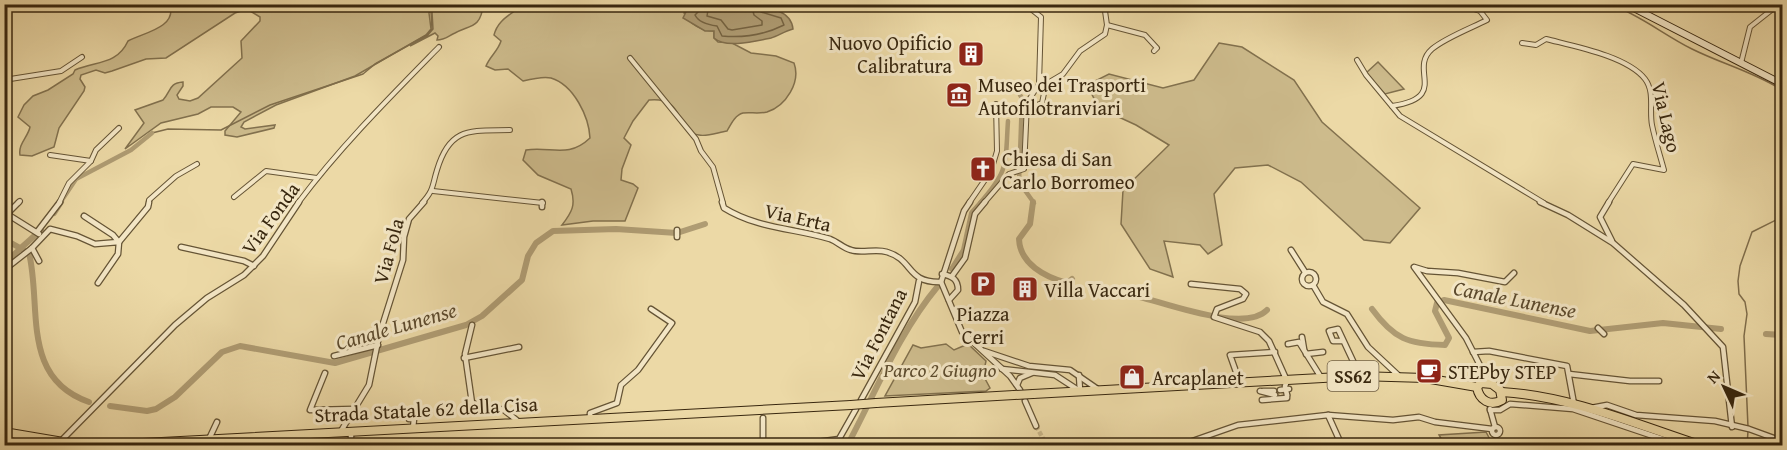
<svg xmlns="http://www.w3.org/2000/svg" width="1787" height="450" font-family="'Gentium Book Plus',serif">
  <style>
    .green { fill: #cdbb8c; stroke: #82714e; stroke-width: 1.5 }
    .water { fill: #af9c73; stroke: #7f6d4b; stroke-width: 1.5 }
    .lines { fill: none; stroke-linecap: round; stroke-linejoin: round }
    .shore { stroke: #746241; stroke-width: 1.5 }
    .stream { stroke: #7f6d4b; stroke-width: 1.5 }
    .canal-far1 { stroke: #af9c73; stroke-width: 4.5 }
    .canal { stroke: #af9c73; stroke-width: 6 }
    .street-tunnel { stroke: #c8b588; stroke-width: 4.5; stroke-dasharray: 4.5 2; stroke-linecap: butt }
    .street-far1-casing { stroke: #655435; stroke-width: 6 }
    .street-casing { stroke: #655435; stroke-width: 7 }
    .secondary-casing { stroke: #38270f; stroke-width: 8 }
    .primary-casing { stroke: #38270f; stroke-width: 10 }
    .street-far1 { stroke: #f3e6c5; stroke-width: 4 }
    .street { stroke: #f3e6c5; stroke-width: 4.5 }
    .secondary { stroke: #f3e6c5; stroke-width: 6 }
    .primary { stroke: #ecd9a6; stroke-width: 8 }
    .primary-bridge-casing { stroke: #38270f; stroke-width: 10; stroke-linecap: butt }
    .primary-bridge { stroke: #ecd9a6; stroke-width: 8 }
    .labels { text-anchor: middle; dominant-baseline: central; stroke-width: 6; stroke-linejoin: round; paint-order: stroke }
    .shield { fill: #f3e6c5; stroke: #706046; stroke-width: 1.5 }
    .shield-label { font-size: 18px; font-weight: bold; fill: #38270f }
    .poi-label { font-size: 20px; fill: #38270f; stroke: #f3e6c5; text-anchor: start }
    .street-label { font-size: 20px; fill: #38270f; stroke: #f3e6c5 }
    .park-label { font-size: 20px; font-style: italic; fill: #5d4c2e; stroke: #f3e6c5 }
    .water-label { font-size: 21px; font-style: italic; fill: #5c4a2d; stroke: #f3e6c5 }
  </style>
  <rect width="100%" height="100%" fill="#ecd9a6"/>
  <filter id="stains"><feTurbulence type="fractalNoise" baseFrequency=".00333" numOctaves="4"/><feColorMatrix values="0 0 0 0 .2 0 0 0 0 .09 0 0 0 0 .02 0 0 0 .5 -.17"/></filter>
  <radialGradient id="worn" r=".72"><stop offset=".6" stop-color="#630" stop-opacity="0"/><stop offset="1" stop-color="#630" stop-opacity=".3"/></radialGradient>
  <!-- green -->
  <g class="green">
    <path d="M685,4L687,10L684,13C689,24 702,31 714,31V38L718,42L732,43L751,53L776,56L794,63C801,82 786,106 767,112C759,114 750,112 743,113C735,115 731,124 727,131C719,132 707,137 699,135C675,132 686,96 649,100L633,121L624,138L631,145L622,169L621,180L633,184L638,188L625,221H593L562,225C572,212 576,205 571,189L538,175L523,160L526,150C551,146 568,159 590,138C589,117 574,85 551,78C543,76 531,79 523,81L508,69L495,70L486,66C490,56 498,51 501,41L494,35C498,19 511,15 522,5Z"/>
    <path d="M170,5L433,4V5L429,13L431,29L426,35L355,76L276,105L244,122L241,127L245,129L275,125L274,128L237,137L225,135V131L241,112L233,107H211L198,114L161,123L125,149L144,123L135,110L163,100C171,91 169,83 183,82V86L177,95L179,99L190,101L198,98L242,58L241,41L260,21V17L247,9L235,13L166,58L146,59L112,71L105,73L96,70L81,75L80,79L85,87L84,91L59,128L54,147L32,156L20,155C18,144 28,137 30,127L18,117L24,105L33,96L48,90L73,74L75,70C96,61 117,65 128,41C142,33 177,28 170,5Z"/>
    <path d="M435,5H483C481,28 470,25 455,33C448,36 445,40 437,40L438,36L435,33L410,46L427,36L433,29L432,12Z"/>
    <path d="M1219,43L1242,47L1294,80L1322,122L1420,208L1390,243L1364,240L1301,182L1268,165L1235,168L1214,194L1222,245L1208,254L1200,245L1164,241L1173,277L1150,269L1121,224L1123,190L1169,145L1136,125L1099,108L1087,85L1109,74L1163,88L1194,80Z"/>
    <path d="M1378,62L1404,89L1385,94L1366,73Z"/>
    <path d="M946,344L954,350L968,344L986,361L983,375L990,388L986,391L885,396L913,345L921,348Z"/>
    <path d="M1486,432L1493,445H1445L1439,435Z"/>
  </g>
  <!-- water -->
  <path class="water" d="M750,5C766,7 791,9 793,29C785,31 778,36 771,38C756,41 726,49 714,38V31H705L683,18L687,10L695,7Z"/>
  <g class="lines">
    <!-- shore -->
    <g class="shore">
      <path d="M701,4L700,10L695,15C699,23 709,25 717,26L722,36C744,38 764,35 784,25L781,18L761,12L759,4"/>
      <path d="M709,4L707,16L721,20L728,29L732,30L762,25V21L754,15L751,4"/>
    </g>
    <!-- stream -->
    <g class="stream">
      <path d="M1610,4C1640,15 1664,35 1692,49C1722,64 1754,72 1782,90"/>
      <path d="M152,133L168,129L221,130L270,105L363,74L375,64L427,35L432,29L431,12L434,4"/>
      <path d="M1748,427L1744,336L1747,314L1745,302L1739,294L1738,281L1740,266L1752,232L1782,217"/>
      <path d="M1747,446L1748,431"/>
    </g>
    <!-- canal-far1 -->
    <g class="canal-far1">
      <path d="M1020,95L1022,98L1019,182L1034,203"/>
      <path d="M60,203L76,179L131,150L152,133"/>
      <path d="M980,203C1010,169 1005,164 1008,121"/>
    </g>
    <!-- canal -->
    <g class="canal">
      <path d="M1033,202L1030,224L1019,239C1020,264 1045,277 1067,283L1072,279"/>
      <path d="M54,213L61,202"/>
      <path d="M4,239L29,253C42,306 20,378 89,402"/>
      <path d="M22,247L41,230"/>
      <path d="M4,264L18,251"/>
      <path d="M952,269L964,250L972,213L982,202"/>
      <path d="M1130,292L1140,297C1168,304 1245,333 1267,310"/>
      <path d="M1372,309C1394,339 1408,344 1445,345L1449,338L1435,311L1437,303L1444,300L1590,331L1663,323L1721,329"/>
      <path d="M1766,334L1782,335"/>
      <path d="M110,406L147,411L156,409L175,397L222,352L240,346L335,363L466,325L482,316L522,280L528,256L536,243L553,231L616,229L677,233L705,224"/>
      <path d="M847,446C876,392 898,334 938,286"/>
    </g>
    <!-- street-tunnel -->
    <g class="street-tunnel">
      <path d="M1275,395H1283"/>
      <path d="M1036,426L1045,442"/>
    </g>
    <defs>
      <g id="street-far1">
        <path d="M1107,25L1145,35L1157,48L1154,51"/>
        <path d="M1522,43L1536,45L1546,39C1573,46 1627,56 1645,79C1655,92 1649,110 1652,125C1655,140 1660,155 1664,170L1633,164L1608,203"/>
        <path d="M630,58L696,139L701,151L713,167L723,203"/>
        <path d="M1357,60L1366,75L1400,116L1544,203"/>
        <path d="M1741,63L1750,27L1779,4"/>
        <path d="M4,80L61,71L82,57"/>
        <path d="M1027,103L1037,105L1042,103L1046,84L1063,74L1080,51L1105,34L1107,25L1104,4"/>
        <path d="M1392,106C1450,97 1408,70 1432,49C1445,38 1471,28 1487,20L1480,11L1458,4"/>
        <path d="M50,155L91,161L69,183L59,203"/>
        <path d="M91,161L96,150L119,128"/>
        <path d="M433,191L543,203"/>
        <path d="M234,197L266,171L317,178"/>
        <path d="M18,203L20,201"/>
        <path d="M149,203V200L176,176L197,164"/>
        <path d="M298,203C340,147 390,97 439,47"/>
        <path d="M422,203C434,190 432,186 437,170C450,126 471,131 510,130"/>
        <path d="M969,203L991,171L997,151L996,104"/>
        <path d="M984,203L1009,174L1024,169L1027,103L1039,84L1041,17L1031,9L994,4"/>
      </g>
      <g id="street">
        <path d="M19,202L7,214L39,234"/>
        <path d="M722,202L724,208C758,229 794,228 830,239C838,242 843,248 851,250C862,254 875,248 887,252C914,260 906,283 941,282L962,332L1010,376L1020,390"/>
        <path d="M1540,202L1568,215L1613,243L1684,305L1723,347L1732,427"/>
        <path d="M1609,202L1600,217L1612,241"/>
        <path d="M542,207V202"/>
        <path d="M84,216L113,235L118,241"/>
        <path d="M677,230V237"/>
        <path d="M37,232L60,202"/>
        <path d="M119,242L148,207L149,202"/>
        <path d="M181,247L244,261L254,266"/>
        <path d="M32,248L39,261"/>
        <path d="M1291,250L1305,272"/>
        <path d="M4,270L32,248L50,229L77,236L95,244L119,242L118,254L98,283"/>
        <circle cx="1309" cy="279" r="7"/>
        <path d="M942,274C952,276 958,279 958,290L949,300"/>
        <path d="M952,276L965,258L975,214L985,202"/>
        <path d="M941,282L964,211L970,202"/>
        <path d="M1191,284L1240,289L1246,294L1243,299L1217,309L1214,317L1260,332L1269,341L1287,381L1285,386L1287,395"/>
        <path d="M1313,285L1323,302L1347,314L1368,347L1398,375"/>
        <path d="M472,325L465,354L472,403L504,410L519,422"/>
        <path d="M1598,328L1604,334"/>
        <path d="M1302,337L1304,349"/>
        <path d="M1343,341H1333L1329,331L1338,329L1360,376"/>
        <path d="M1288,344L1299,342L1322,379"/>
        <path d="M984,351L1029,366L1070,370L1099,390"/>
        <path d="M1473,352L1489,351L1567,366L1574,404"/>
        <path d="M1306,354L1323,352"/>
        <path d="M334,356L378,345"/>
        <path d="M464,358L519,347"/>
        <path d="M1002,369L1055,375L1078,390"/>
        <path d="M325,373L310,410L354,409"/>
        <path d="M1569,374L1630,381H1659"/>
        <path d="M1079,375L1080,391"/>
        <path d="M1240,383L1230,355L1275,352"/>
        <path d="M1489,383L1466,338L1414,267L1427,271L1458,273L1505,282L1514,273"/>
        <path d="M1017,385L1020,378L1032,373"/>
        <path d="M1280,390L1289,389"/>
        <path d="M1260,391L1275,395"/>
        <path d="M1263,391H1274"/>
        <path d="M861,400L915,302L919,281"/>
        <path d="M1262,400L1287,398V395"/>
        <path d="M1025,401L1036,426"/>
        <path d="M1591,408L1607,405L1636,415L1715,421L1749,429L1782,441"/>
        <path d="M1490,409L1495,427"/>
        <path d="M1490,410H1500L1510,404L1573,409L1680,445"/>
        <path d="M1328,415L1342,446"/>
        <path d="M590,418V413L617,403L621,385L638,370L672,323L651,309"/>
        <path d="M763,418V446"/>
        <path d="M409,419H414L413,428"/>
        <circle cx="1496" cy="431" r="4"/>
        <path d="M341,431L369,385L379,336L403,260L404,237L409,219L424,202"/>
        <path d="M351,431V446"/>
        <path d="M209,439L217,422"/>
        <path d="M1045,442L1046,446"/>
        <path d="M56,446L175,325L207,298L244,275L263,256L299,202"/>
        <path d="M788,446L839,439L856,409"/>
        <path d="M1178,446L1238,425L1328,415L1393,420L1419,417L1435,422L1492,429"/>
      </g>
      <path id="secondary" d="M1626,4L1782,84"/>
      <g id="primary">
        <path d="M1481,383L1492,384L1500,390L1502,400C1490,407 1479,400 1477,387Z"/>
        <path d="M1502,392C1571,396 1638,425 1703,446"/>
        <path d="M1033,394L1358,376L1425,378L1477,387"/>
        <path d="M876,403L1014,395"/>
        <path d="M4,432L69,443L105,445L851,405"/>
      </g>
    </defs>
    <!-- street-far1 casing -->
    <use href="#street-far1" class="street-far1-casing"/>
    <!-- street casing -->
    <use href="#street" class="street-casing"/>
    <!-- secondary casing -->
    <use href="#secondary" class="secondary-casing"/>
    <!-- primary casing -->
    <use href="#primary" class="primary-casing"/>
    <!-- street-far1 -->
    <use href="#street-far1" class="street-far1"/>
    <!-- street -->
    <use href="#street" class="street"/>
    <!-- secondary -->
    <use href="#secondary" class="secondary"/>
    <!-- primary -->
    <use href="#primary" class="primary"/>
    <defs>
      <g id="primary-bridge">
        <path d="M1014,395L1033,394"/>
        <path d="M851,405L876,403"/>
      </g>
    </defs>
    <!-- primary-bridge casing -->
    <use href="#primary-bridge" class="primary-bridge-casing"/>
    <!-- primary-bridge -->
    <use href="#primary-bridge" class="primary-bridge"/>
  </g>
  <!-- icons -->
  <defs>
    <symbol id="building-square" viewBox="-11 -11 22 22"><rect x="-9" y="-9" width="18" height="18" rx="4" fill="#8f2418" stroke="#f3e6c5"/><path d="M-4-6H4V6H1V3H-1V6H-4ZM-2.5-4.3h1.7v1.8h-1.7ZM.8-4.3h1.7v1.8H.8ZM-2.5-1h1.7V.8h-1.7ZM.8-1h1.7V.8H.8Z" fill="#fff"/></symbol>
    <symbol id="museum-square" viewBox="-11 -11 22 22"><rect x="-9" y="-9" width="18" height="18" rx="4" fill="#8f2418" stroke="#f3e6c5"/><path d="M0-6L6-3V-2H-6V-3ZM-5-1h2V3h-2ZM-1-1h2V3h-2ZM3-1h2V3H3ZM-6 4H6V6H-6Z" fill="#fff"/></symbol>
    <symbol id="church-square" viewBox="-11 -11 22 22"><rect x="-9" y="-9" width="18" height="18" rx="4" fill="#8f2418" stroke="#f3e6c5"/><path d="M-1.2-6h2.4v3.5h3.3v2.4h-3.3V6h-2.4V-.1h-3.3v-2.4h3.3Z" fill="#fff"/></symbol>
    <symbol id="parking-square" viewBox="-11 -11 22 22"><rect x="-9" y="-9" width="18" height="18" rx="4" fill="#8f2418" stroke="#f3e6c5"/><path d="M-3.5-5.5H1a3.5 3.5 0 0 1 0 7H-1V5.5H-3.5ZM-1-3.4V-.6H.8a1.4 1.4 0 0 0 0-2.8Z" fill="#fff"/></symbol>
    <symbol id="cafe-square" viewBox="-11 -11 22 22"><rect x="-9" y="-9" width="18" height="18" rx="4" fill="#8f2418" stroke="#f3e6c5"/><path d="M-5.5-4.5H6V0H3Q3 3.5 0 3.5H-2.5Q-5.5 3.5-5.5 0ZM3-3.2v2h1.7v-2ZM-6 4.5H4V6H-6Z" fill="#fff"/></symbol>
    <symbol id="shop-square" viewBox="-11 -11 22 22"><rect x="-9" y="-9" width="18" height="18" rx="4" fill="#8f2418" stroke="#f3e6c5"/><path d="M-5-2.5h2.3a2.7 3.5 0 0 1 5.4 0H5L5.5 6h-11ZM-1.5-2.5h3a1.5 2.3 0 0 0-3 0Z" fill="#fff"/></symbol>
  </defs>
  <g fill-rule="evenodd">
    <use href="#building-square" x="956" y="39" width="30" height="30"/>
    <use href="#museum-square" x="944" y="80" width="30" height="30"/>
    <use href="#church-square" x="968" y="154" width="30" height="30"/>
    <use href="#parking-square" x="968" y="269" width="30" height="30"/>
    <use href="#building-square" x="1010" y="274" width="30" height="30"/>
    <use href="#cafe-square" x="1414" y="356" width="30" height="30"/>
    <use href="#shop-square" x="1117" y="362" width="30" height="30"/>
  </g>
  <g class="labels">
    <!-- shield labels -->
    <rect class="shield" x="1327.5" y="361" width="51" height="30" rx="4.5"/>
    <g class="shield-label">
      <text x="1353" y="376">SS62</text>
    </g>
    <!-- poi labels -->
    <g class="poi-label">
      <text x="952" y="42" text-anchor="end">Nuovo Opificio<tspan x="952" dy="23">Calibratura</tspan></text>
      <text x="978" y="84">Museo dei Trasporti<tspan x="978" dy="23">Autofilotranviari</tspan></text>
      <text x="1002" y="158">Chiesa di San<tspan x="1002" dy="23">Carlo Borromeo</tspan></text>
      <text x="1044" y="289">Villa Vaccari</text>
      <text x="983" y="313" text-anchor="middle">Piazza<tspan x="983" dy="23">Cerri</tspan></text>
      <text x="1448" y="371">STEPby STEP</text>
      <text x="1152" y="377">Arcaplanet</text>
    </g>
    <!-- street labels -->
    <g class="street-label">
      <text transform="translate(1667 117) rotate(77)">Via Lago</text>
      <text transform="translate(798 217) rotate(13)">Via Erta</text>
      <text transform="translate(270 218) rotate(-54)">Via Fonda</text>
      <text transform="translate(388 251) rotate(-75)">Via Fola</text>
      <text transform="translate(878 334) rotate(-63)">Via Fontana</text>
      <text transform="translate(426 409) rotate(-3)">Strada Statale 62 della Cisa</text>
    </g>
    <!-- park labels -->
    <g class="park-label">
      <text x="940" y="369">Parco 2 Giugno</text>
    </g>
    <!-- water labels -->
    <g class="water-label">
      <text transform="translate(1515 299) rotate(11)">Canale Lunense</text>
      <text transform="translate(396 326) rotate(-16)">Canale Lunense</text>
    </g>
  </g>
  <!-- margin -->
  <rect width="1787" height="450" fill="none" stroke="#ecd9a6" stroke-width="24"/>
  <rect x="6" y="6" width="1775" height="438" fill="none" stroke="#38270f" stroke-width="3"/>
  <rect x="12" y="12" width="1763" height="426" fill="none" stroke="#38270f" stroke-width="1.5"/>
  <!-- north arrow -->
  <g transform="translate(1724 387) rotate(314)" stroke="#f3e6c5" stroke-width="4.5" paint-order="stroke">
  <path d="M0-4.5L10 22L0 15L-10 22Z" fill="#38270f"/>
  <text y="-9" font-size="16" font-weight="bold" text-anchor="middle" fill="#38270f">N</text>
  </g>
  <rect width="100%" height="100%" filter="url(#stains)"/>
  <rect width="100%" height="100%" fill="url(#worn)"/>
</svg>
